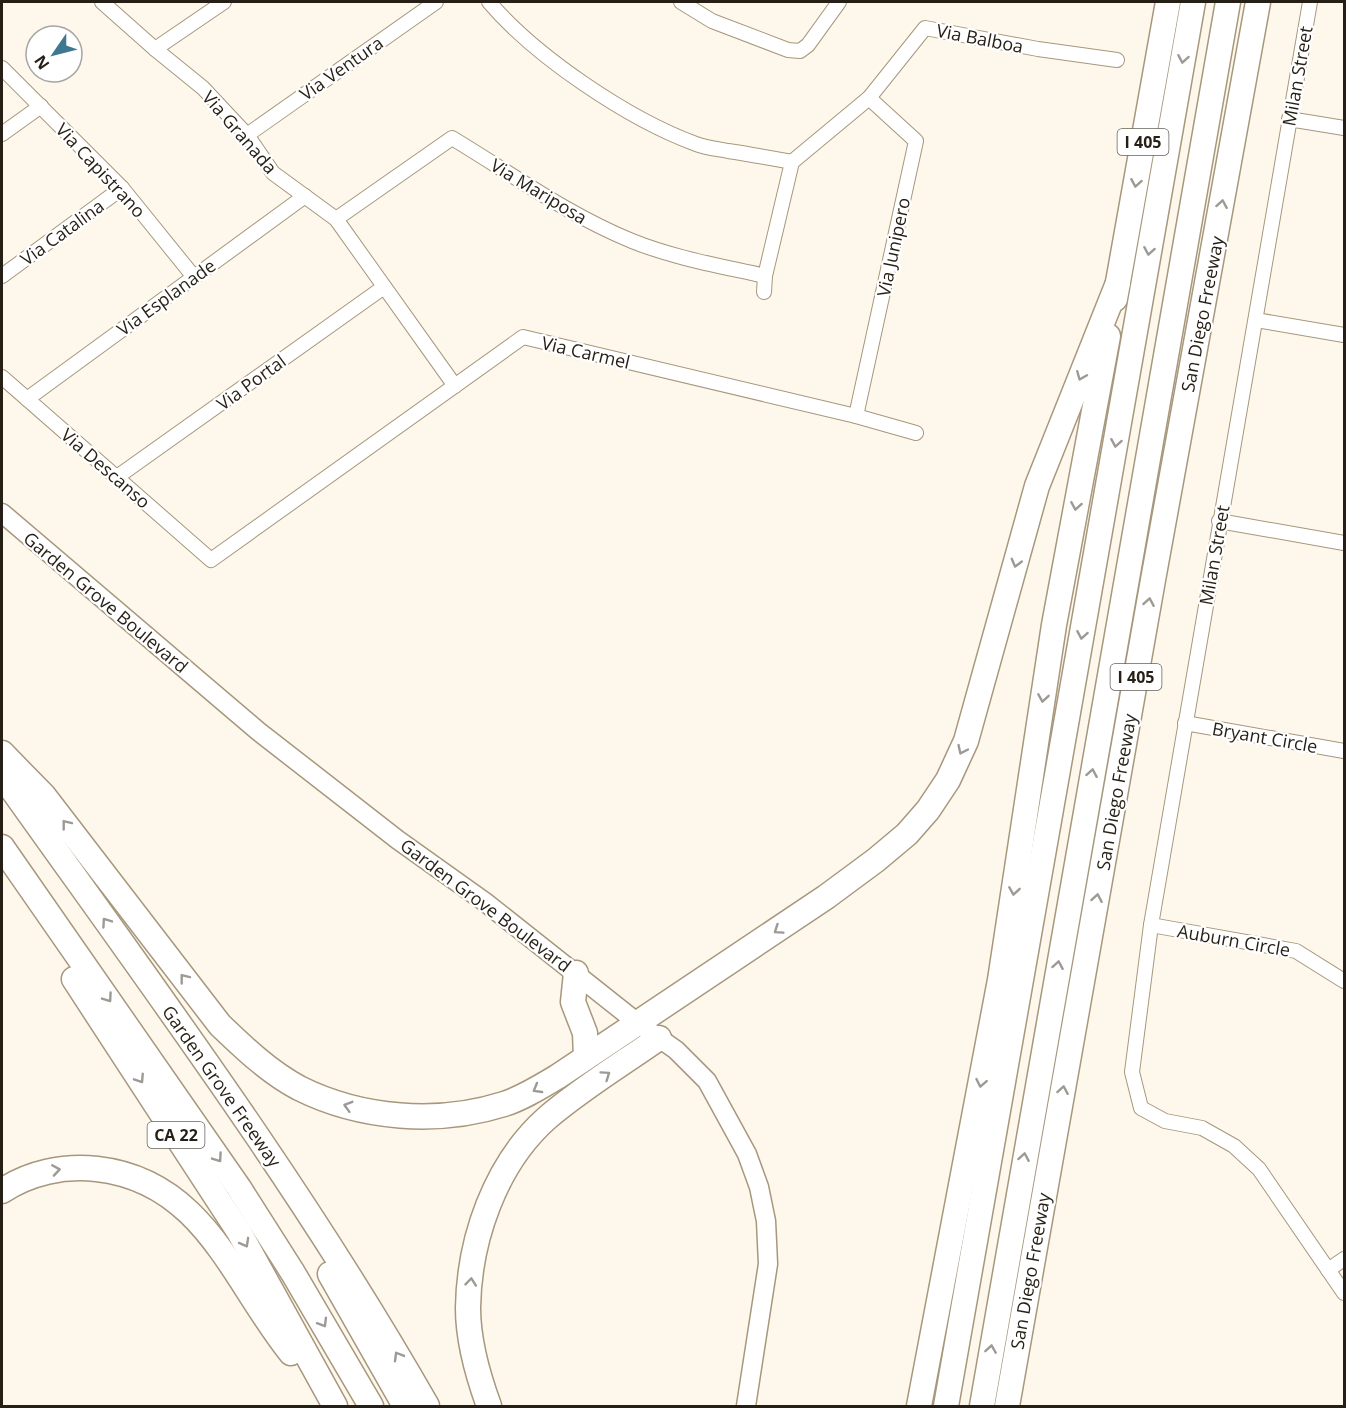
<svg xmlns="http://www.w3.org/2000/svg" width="1346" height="1408" font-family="'Open Sans',sans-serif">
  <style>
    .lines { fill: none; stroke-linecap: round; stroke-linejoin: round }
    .minor-casing { stroke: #a7977c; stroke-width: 16 }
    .secondary-casing { stroke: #a7977c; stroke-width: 21 }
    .motorway-casing { stroke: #a7977c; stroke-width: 27 }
    .minor { stroke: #fff; stroke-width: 14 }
    .secondary { stroke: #fff; stroke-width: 18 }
    .motorway { stroke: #fff; stroke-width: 24 }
    .oneway { stroke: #9d9a96 }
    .labels { text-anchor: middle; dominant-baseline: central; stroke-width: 4.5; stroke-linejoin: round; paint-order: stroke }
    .shield { fill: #fff; stroke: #66625b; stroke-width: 1.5 }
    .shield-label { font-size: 16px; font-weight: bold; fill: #251f15 }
    .street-label { font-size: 18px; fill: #251f15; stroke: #fff }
  </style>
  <rect width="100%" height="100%" fill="#fef8ec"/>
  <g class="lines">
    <defs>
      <g id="minor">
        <path d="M102,2L155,49L203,88L247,135L273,173L336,219L455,386"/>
        <path d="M489,2C536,57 628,119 696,144C706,148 718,149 728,151C749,154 770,158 792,162"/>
        <path d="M681,2L712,21L788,50L800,51L808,45L839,2"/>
        <path d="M1310,2L1151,925L1132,1072L1141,1108L1165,1121L1202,1128L1234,1146L1259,1169L1344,1293"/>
        <path d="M155,49L224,2"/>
        <path d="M2,68L122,188L194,277"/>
        <path d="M1289,119L1344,128"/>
        <path d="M2,134L41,106"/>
        <path d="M247,135L436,2"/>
        <path d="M336,219L452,138C510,173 568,215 632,241C674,258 721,266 765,276"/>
        <path d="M2,276L122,188"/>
        <path d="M764,292L765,276L792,162L869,98L925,28L1038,49L1117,60"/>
        <path d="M1256,320L1344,335"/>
        <path d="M2,377L211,560L523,337L856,416L916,433"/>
        <path d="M27,399L305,196"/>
        <path d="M856,416L916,141L869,98"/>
        <path d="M117,477L384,287"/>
        <path d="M1219,521L1344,543"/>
        <path d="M1185,723L1344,751"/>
        <path d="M1151,925L1296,951L1344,981"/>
        <path d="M1328,1270L1344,1259"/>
      </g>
      <path id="secondary" d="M2,513L258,731L398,840L485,902L639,1024L676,1050L707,1081L747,1154L759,1187L766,1221L768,1264L746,1406"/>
      <g id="motorway">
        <path d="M1115,299L1168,2"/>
        <path d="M2,753L44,796L220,1025C244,1048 269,1072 299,1088C361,1119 438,1125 504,1104C523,1098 540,1087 557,1077L826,897L876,860L907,834L928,810L948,780L966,741L1037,486L1118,283"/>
        <path d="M2,775C149,982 301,1185 427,1406"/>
        <path d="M2,847L239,1188L293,1273L371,1406"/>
        <path d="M576,973L573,1002L585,1033L586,1057"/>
        <path d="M74,979L239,1232L335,1406"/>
        <path d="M2,1191C29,1173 64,1165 97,1169C204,1181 233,1281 291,1353"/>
        <path d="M330,1274L405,1406"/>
        <path d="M489,1406C478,1376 468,1342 468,1308C469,1240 495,1164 547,1118C582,1088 622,1064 659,1038"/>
        <path d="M919,1406L1000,980L1054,625L1108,336"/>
        <path d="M946,1406L1193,2"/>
        <path d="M982,1406L1228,2"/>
        <path d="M1007,1406L1153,580L1258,2"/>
      </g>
    </defs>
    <!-- minor casing -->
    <use href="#minor" class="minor-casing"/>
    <!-- secondary casing -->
    <use href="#secondary" class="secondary-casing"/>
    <!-- motorway casing -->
    <use href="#motorway" class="motorway-casing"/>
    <!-- minor -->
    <use href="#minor" class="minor"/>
    <!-- secondary -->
    <use href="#secondary" class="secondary"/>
    <!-- motorway -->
    <use href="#motorway" class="motorway"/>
  </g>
  <!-- one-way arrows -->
  <defs><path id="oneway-chevron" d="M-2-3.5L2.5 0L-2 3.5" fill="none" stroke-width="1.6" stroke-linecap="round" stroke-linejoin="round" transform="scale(1.5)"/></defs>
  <g class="oneway">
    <use href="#oneway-chevron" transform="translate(1183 59) rotate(100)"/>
    <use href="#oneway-chevron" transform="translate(1136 183) rotate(100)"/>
    <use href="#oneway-chevron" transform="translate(1222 204) rotate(-80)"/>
    <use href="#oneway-chevron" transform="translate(1149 251) rotate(100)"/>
    <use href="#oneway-chevron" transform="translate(1081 376) rotate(112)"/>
    <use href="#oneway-chevron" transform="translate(1116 443) rotate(100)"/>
    <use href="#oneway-chevron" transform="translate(1076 506) rotate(100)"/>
    <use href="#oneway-chevron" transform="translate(1016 563) rotate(105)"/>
    <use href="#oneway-chevron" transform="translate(1149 602) rotate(-80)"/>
    <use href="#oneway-chevron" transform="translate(1082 635) rotate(100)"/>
    <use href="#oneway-chevron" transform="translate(1043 698) rotate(99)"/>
    <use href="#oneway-chevron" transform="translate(962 750) rotate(115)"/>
    <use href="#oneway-chevron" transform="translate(1092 773) rotate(-80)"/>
    <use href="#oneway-chevron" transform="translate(66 824) rotate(-128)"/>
    <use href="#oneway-chevron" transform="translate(1014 891) rotate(99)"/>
    <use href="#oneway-chevron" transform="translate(1097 898) rotate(-80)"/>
    <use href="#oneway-chevron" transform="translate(106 922) rotate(-125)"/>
    <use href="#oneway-chevron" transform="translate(778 930) rotate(146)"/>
    <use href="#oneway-chevron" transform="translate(1058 965) rotate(-80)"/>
    <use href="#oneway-chevron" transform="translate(184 978) rotate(-128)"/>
    <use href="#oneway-chevron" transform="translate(108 998) rotate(55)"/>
    <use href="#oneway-chevron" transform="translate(606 1075) rotate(-35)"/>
    <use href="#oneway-chevron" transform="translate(140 1079) rotate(57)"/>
    <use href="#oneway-chevron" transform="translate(981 1083) rotate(101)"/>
    <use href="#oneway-chevron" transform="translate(537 1089) rotate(150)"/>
    <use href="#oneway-chevron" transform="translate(1063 1090) rotate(-80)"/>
    <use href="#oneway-chevron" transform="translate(348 1106) rotate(-164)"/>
    <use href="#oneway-chevron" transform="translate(1024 1157) rotate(-80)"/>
    <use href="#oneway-chevron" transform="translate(218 1158) rotate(55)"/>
    <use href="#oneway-chevron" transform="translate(56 1170) rotate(-9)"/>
    <use href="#oneway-chevron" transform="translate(245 1243) rotate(61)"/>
    <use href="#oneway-chevron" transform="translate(471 1282) rotate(-84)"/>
    <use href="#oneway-chevron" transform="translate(323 1323) rotate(59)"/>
    <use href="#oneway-chevron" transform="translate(991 1349) rotate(-81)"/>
    <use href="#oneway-chevron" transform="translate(398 1356) rotate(-120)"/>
  </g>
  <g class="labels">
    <!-- shield labels -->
    <g class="shield">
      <rect x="1117.5" y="129" width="51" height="26" rx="4.5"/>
      <rect x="1110.5" y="664" width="51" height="26" rx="4.5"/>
      <rect x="147.5" y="1122" width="57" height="26" rx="4.5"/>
    </g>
    <g class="shield-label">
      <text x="1143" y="142">I 405</text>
      <text x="1136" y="677">I 405</text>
      <text x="176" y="1135">CA 22</text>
    </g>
    <!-- street labels -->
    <g class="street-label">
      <text transform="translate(980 38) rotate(11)">Via Balboa</text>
      <text transform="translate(341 68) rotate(-35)">Via Ventura</text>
      <text transform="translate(1297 76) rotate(-80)">Milan Street</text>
      <text transform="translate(240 132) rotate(49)">Via Granada</text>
      <text transform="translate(101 170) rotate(47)">Via Capistrano</text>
      <text transform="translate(539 191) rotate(31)">Via Mariposa</text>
      <text transform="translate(62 232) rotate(-36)">Via Catalina</text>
      <text transform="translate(893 247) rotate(-78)">Via Junipero</text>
      <text transform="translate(166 297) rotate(-36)">Via Esplanade</text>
      <text transform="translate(1202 314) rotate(-79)">San Diego Freeway</text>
      <text transform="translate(586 352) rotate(13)">Via Carmel</text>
      <text transform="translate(251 382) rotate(-36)">Via Portal</text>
      <text transform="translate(106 468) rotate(41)">Via Descanso</text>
      <text transform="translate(1214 555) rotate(-80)">Milan Street</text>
      <text transform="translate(106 602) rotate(40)">Garden Grove Boulevard</text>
      <text transform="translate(1265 737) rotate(10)">Bryant Circle</text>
      <text transform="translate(1116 792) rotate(-80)">San Diego Freeway</text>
      <text transform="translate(486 905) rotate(37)">Garden Grove Boulevard</text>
      <text transform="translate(1234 940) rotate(10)">Auburn Circle</text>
      <text transform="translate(222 1086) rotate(55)">Garden Grove Freeway</text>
      <text transform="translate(1030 1271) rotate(-80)">San Diego Freeway</text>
    </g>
  </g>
  <!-- border -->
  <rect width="1346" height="1408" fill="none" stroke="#251f15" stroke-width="6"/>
  <!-- north arrow -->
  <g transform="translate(54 54) rotate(235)"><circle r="28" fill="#ffffff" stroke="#a8a5a1" stroke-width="1.5"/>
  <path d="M0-4.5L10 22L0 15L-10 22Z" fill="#3d7890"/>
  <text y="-9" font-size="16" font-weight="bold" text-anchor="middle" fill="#251f15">N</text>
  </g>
</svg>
